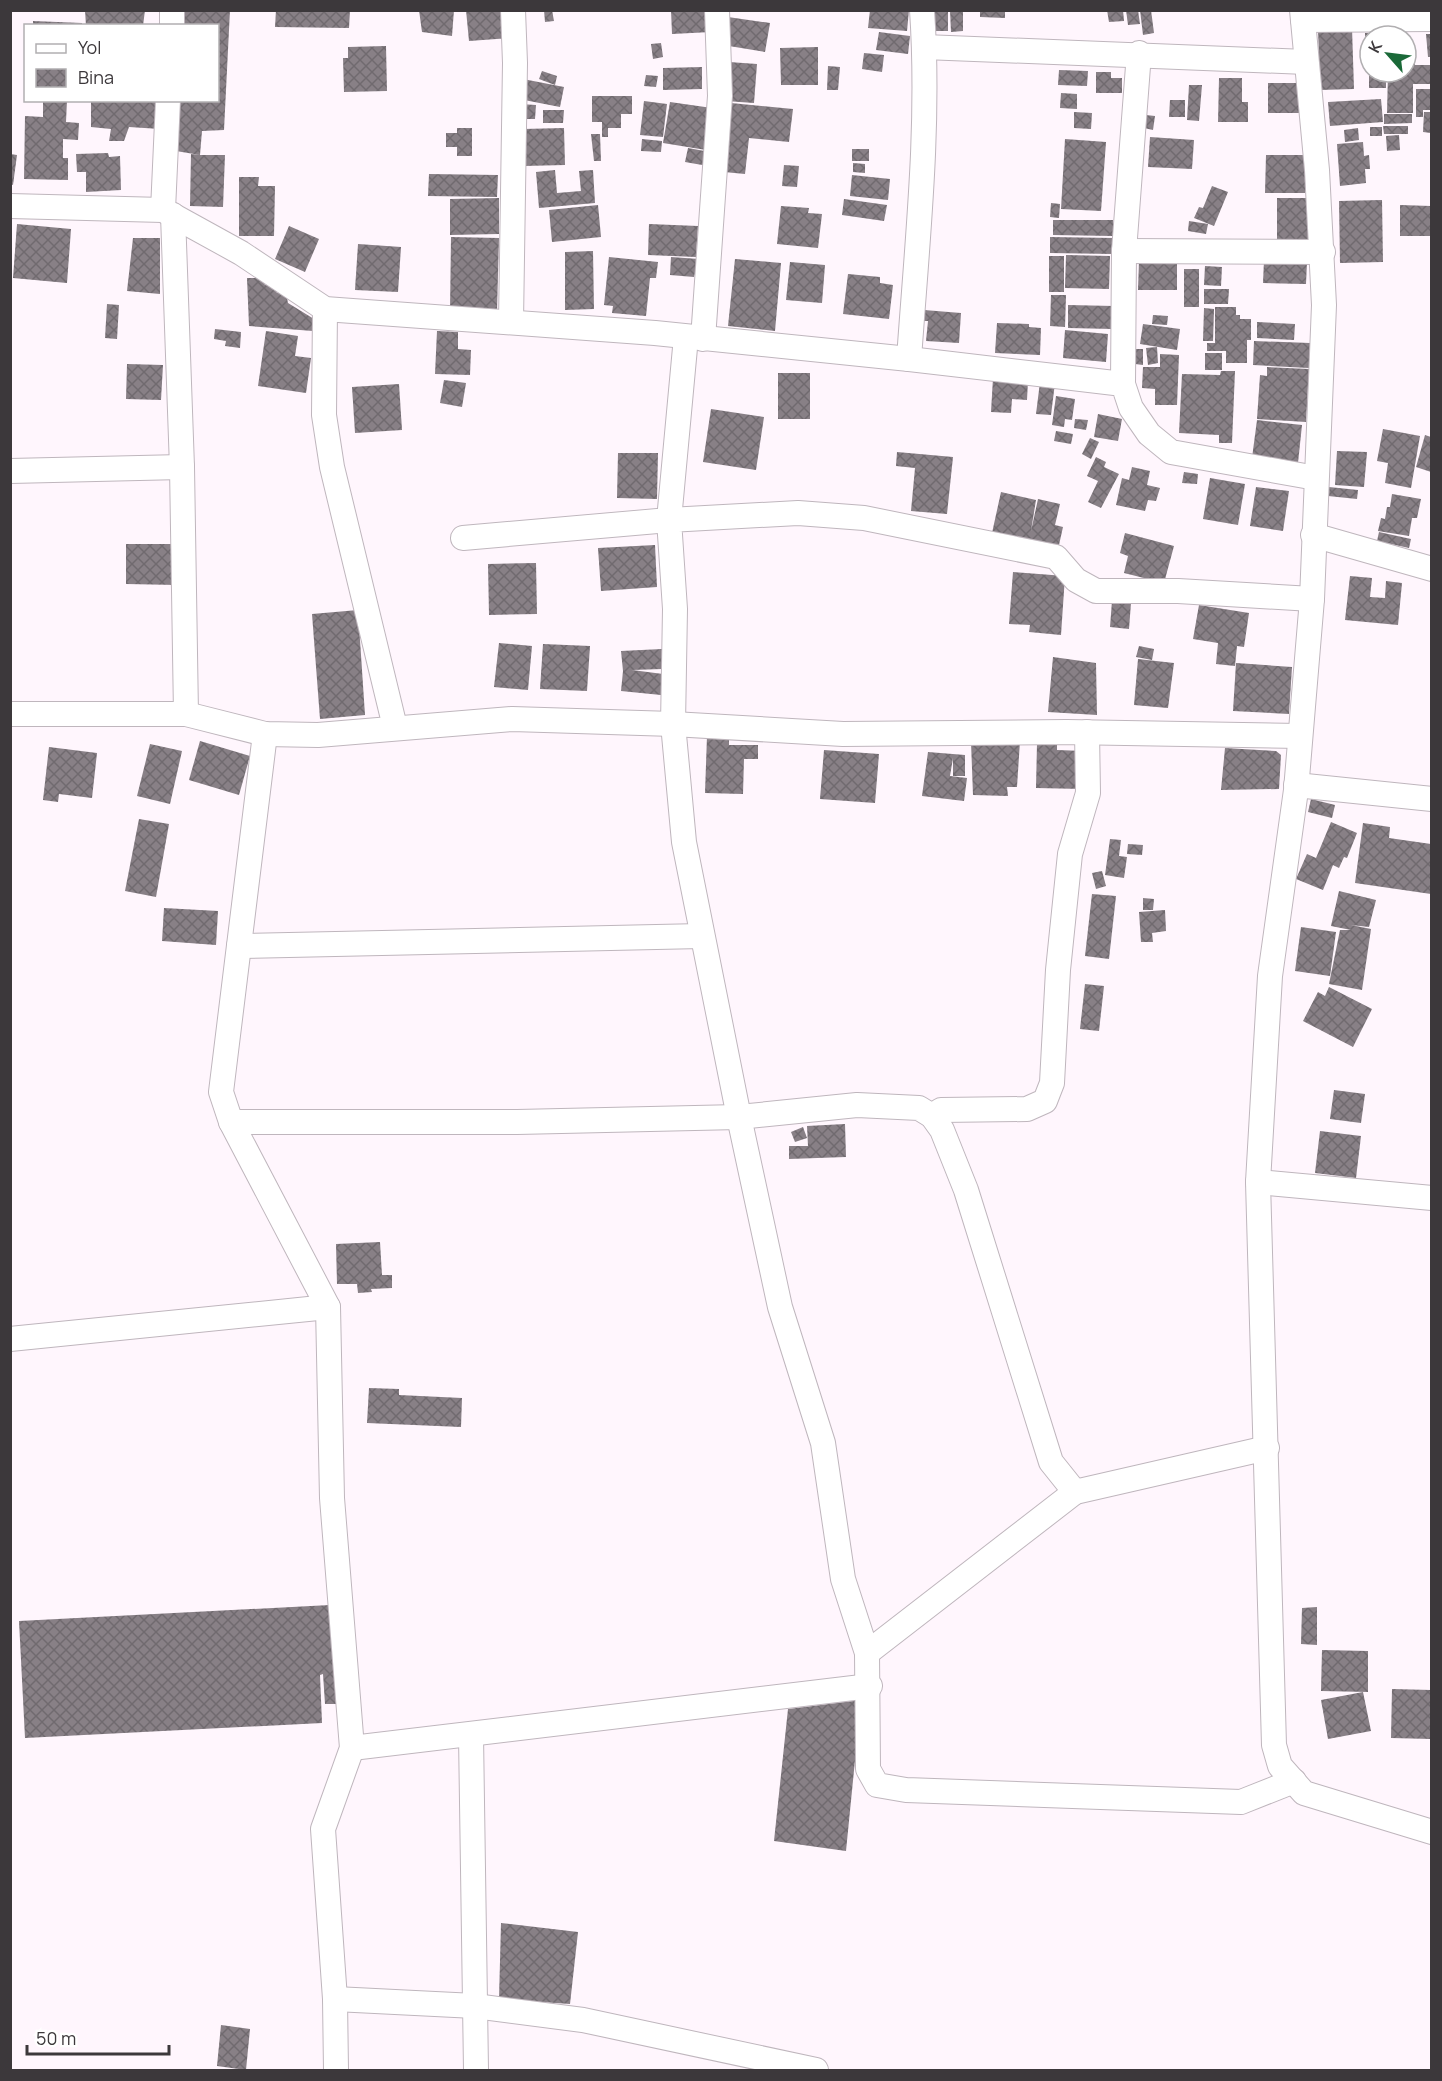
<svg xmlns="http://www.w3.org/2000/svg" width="1442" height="2081" font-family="Manrope,sans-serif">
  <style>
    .building { fill: url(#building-cross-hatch) }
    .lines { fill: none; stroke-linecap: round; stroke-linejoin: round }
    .minor-casing { stroke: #bfb6bd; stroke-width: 26 }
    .minor { stroke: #fff; stroke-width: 24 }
  </style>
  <defs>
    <pattern id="building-cross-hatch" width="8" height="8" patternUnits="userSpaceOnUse" patternTransform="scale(1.5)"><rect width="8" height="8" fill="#888086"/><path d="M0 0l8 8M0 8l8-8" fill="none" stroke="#706a6f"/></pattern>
  </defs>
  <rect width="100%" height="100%" fill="#fff6fd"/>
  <!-- building -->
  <g class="building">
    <path d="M85,10H145L143,26H86Z"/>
    <path d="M185,10H230L224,130L202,131L200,155H225L223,207L190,206L191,154L200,155L176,151L179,100H218V26H184Z"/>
    <path d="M276,10H350L349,28L275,27Z"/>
    <path d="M419,10H454L452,36L422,32Z"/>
    <path d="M466,10H508L510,38L469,41Z"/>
    <path d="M544,10H552L554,21L545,22Z"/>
    <path d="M671,10H710L711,32L672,34Z"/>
    <path d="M870,10H909L907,31L868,28Z"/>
    <path d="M932,10H948V31H933Z"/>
    <path d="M950,10H963V31L951,32Z"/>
    <path d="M980,10H1005V18L980,17Z"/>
    <path d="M1107,10H1123L1124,21L1109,22Z"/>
    <path d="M1126,10H1138L1140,24L1128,25Z"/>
    <path d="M1140,10H1151L1154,33L1143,35Z"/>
    <path d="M728,17L770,23L765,52L723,45Z"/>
    <path d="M33,21L82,23V26H33Z"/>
    <path d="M1352,28L1354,89L1320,90L1318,29Z"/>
    <path d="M879,32L910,36L908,54L876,50Z"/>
    <path d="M1380,32V36H1370V57H1365V33Z"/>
    <path d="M1426,34H1431V57H1428Z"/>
    <path d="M661,43L663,57L653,59L651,44Z"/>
    <path d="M386,46L387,91L344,92L343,58H348V47Z"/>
    <path d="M818,47V85H781L780,48Z"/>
    <path d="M864,53L884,55L882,72L862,69Z"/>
    <path d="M1406,58H1415V65H1431V84H1413V113H1387L1388,72H1406Z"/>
    <path d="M729,62L757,64L754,103L726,101Z"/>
    <path d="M828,66L840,67L838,90H827Z"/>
    <path d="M702,67V89L663,90V68Z"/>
    <path d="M1059,70L1088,71L1087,86L1058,85Z"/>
    <path d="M542,71L557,76L555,85L539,79Z"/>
    <path d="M1096,72H1111V78H1122V93H1096Z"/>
    <rect x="1369" y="72" width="17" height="16"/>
    <path d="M646,75L658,76L656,87L644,86Z"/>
    <path d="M1219,78H1242V102H1248V122H1218Z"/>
    <path d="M523,79L564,87L560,107L519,99Z"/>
    <rect x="1268" y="83" width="32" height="30"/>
    <path d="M1189,85H1202L1199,121L1187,120Z"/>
    <path d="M1416,89H1431V110H1423V117H1416Z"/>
    <path d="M1061,93L1077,94V109L1060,108Z"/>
    <path d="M592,96H632V114H621V128H608V137H602V122H592Z"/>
    <path d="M1381,99L1383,122L1330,126L1328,102Z"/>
    <path d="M43,100H67L66,122L79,123L78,140L63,139V158H68V180L24,179L25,116L43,117Z"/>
    <path d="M91,100H160V129L129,127L124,141H109L111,129L91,127Z"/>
    <path d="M1170,100H1185V117H1169Z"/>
    <path d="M644,101L667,104L663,137L640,135Z"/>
    <path d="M670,102L712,108L706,150L663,143Z"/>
    <path d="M731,103L793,109L789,142L749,138L745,174L724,172Z"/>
    <path d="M520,104L536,105L535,119H520Z"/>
    <path d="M543,110H564L563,123H543Z"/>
    <path d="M1074,112L1092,113L1091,129L1074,128Z"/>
    <path d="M1424,112H1431V133L1423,132Z"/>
    <path d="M1384,114H1412V123L1384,124Z"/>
    <path d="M1146,115L1155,116L1153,130L1144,128Z"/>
    <path d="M1383,126H1408V134H1384Z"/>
    <rect x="1370" y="127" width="12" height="9"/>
    <path d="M457,128H472V156H457V147H446V133H457Z"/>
    <path d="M564,128L565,165L524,166L523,129Z"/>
    <path d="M1358,128L1359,140L1345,142L1344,130Z"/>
    <path d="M591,134H600L601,161H594Z"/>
    <path d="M1399,135L1400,150L1387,151L1386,136Z"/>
    <path d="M1150,137L1194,140L1192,169L1148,167Z"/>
    <path d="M642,139L662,141L661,152L641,151Z"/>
    <path d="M1065,139L1106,142L1101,211L1061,209Z"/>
    <path d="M1363,142L1364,156L1369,155L1370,169H1365L1366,183L1340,186L1337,144Z"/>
    <path d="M688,148L710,152L708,166L685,162Z"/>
    <rect x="852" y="149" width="17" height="12"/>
    <path d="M108,153L109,157L120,156L121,190L86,192V172H77L76,154Z"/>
    <path d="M10,154L17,155L13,185L10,184Z"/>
    <path d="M1266,155H1305V193H1265Z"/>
    <path d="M853,163L865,164V173L853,172Z"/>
    <path d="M784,165L799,166L797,187L782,186Z"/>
    <path d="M555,170L557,193L581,191L579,171L593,170L595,203L539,208L536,172Z"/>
    <path d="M429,174L498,175L497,197L428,196Z"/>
    <path d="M852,175L890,179L888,200L850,196Z"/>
    <path d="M239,177H259L258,186H275L274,236H239Z"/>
    <path d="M1212,186L1228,192L1214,226L1194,218L1199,207L1203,208Z"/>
    <path d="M499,198V234L450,235V199Z"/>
    <path d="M1277,198H1312L1311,241L1277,240Z"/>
    <path d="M844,199L887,205L884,221L842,215Z"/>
    <path d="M1382,200L1383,262L1340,263L1339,201Z"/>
    <path d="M1051,203L1060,204L1059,218L1050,217Z"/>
    <path d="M598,205L601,237L552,242L549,210Z"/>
    <path d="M1400,205L1431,206V236H1400Z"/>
    <path d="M781,206L809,208L808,213L822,214L818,248L777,244Z"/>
    <path d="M1053,220H1113V236L1053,235Z"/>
    <path d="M1189,221L1208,224L1206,234L1188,231Z"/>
    <path d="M17,224L71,229L67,283L13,278Z"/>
    <path d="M649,224L698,226L696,257L648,255Z"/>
    <path d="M289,226L319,239L305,272L275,259Z"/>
    <path d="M451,237L499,238L497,312L450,311Z"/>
    <path d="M1050,237L1113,238V254L1050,253Z"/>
    <path d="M133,238H160V294L127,291Z"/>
    <path d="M358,244L401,247L398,292L355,290Z"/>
    <path d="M593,251L594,309L565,310V252Z"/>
    <path d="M1066,255L1110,256L1109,289L1065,288Z"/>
    <rect x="1049" y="256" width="15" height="36"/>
    <path d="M609,257L658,262L656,278H650L646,316L612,313L613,306L604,305Z"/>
    <path d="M671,257L699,259L694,277L670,275Z"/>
    <path d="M735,259L781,263L775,331L728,326Z"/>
    <path d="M1264,260L1307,262L1306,284L1263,283Z"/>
    <path d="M1139,261L1177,262V290H1138Z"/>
    <path d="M790,262L825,265L822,303L786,300Z"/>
    <path d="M1205,266L1222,267L1221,286L1204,285Z"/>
    <rect x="1184" y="269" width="15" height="38"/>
    <path d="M848,274L880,277V283L893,285L889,319L843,314Z"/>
    <path d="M247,278H262L265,285L274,286L277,293H286L288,303L314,319L313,331L249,326Z"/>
    <path d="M1204,289H1229L1228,304H1204Z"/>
    <path d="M1051,295H1066L1065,327L1050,326Z"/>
    <path d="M107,304L119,305L117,339L105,338Z"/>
    <path d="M1068,305L1114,306L1113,329L1068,328Z"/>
    <path d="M1215,307H1236V315H1240V319H1251V340H1247V363H1226V351H1207V343H1215Z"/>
    <path d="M1204,308L1214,309L1213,341H1203Z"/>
    <path d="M924,310L961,313L959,343L926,341L928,321H923Z"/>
    <path d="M1153,315L1168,316L1167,325L1152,324Z"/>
    <path d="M1257,322L1295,324L1294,340L1257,338Z"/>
    <path d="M997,323L1029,324V327L1041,328L1040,355L995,353Z"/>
    <path d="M1143,324L1180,329L1177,350L1140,344Z"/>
    <path d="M215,329L241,332L240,348L225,346L226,341L214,339Z"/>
    <path d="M1065,330L1108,334L1106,362L1063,358Z"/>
    <path d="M266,331L298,336L295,356L311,358L306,393L258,386Z"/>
    <path d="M437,331L458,332V349L471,350L470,375L435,374Z"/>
    <path d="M1254,341L1310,343L1309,368L1253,365Z"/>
    <path d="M1157,347L1158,363L1148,365L1146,348Z"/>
    <path d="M1136,349H1143V365L1135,364Z"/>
    <rect x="1205" y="353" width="17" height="17"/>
    <path d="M1160,354L1179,355L1177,405H1155V389L1142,388L1143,367H1160Z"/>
    <path d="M127,364L163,365L161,400L126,399Z"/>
    <path d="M1267,367L1309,369L1306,422L1257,419L1260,375L1267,376Z"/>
    <path d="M1221,371H1235L1232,443H1219V435L1179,433L1182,374L1220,375Z"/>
    <rect x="778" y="373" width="32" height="46"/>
    <path d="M993,378L1028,380L1027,400L1012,399L1011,413L991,412Z"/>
    <path d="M444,380L466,383L462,407L440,403Z"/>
    <path d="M1040,382L1055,383L1051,415L1036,414Z"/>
    <path d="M399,384L402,430L355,433L352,387Z"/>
    <path d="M1056,396L1075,399L1072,420L1065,419L1064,427L1052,425Z"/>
    <path d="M711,409L764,417L756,470L703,462Z"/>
    <path d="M1098,414L1122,419L1118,441L1094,437Z"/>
    <path d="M1075,419L1088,420L1086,430L1074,428Z"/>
    <path d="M1257,420L1302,425L1298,463L1252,458Z"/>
    <path d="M1383,429L1420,436L1411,488L1385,483L1388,463L1377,461Z"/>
    <path d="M1056,431L1073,434L1071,444L1054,441Z"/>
    <path d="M1425,435L1431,437V472L1416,467Z"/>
    <path d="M1090,438L1099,442L1091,459L1082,454Z"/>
    <path d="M1337,451L1367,452L1364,487L1335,485Z"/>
    <path d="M897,452L953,457L947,514L911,511L915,468L896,466Z"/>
    <path d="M618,453H658L657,499L617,498Z"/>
    <path d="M1096,457L1106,462L1104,467L1119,474L1101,508L1088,502L1098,481L1087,476Z"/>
    <path d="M1132,467L1150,471L1147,485L1160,488L1156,501L1148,500L1145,511L1116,505L1122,478L1129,480Z"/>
    <path d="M1184,472L1198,474L1197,484L1182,483Z"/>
    <path d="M1210,478L1245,484L1238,525L1203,519Z"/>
    <path d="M1256,487L1289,491L1283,531L1250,526Z"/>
    <path d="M1329,487L1358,490L1357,499L1328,496Z"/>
    <path d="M1001,492L1036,500L1031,531L1038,499L1060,504L1055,525L1063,527L1059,545L992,533Z"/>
    <path d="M1392,494L1421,499L1417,518H1412L1409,536L1378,531L1381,518L1385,519L1387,507H1390Z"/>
    <path d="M1379,532L1411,539L1409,548L1377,541Z"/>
    <path d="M1125,533L1174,546L1164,583L1124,573L1128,556L1120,553Z"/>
    <path d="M126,544H178L177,585L126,584Z"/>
    <path d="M655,545L657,587L601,591L598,548Z"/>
    <path d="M536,563L537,614L489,615L488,564Z"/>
    <path d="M1013,572L1065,576L1061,635L1029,632L1030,625L1009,624Z"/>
    <path d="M1350,576L1372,578L1370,597L1385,598L1386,581L1402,583L1398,625L1345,620Z"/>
    <path d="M1112,601L1131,603L1129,629L1110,627Z"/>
    <path d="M1199,605L1249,613L1244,647L1237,646L1235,666L1216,664L1218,643L1193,639Z"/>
    <path d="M358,610L365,715L320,719L312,614Z"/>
    <path d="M499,643L532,646L528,690L494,687Z"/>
    <path d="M543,644L590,646L587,691L540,689Z"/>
    <path d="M1139,646L1154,649L1152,660L1136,657Z"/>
    <path d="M662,649V669L632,670L663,674L661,695L621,691L623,671L621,651Z"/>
    <path d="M1053,657L1096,663L1097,715L1048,712Z"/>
    <path d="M1138,659L1174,663L1168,708L1134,705Z"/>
    <path d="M1236,663L1292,667L1289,714L1233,711Z"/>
    <path d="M707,736L729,737V745H758V759H744L743,794L705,793Z"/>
    <path d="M200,741L250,756L239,795L189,780Z"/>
    <path d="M1020,741L1017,787H1007L1008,796L973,795L971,742Z"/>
    <path d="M150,744L182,751L170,804L137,796Z"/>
    <path d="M1037,744H1057V750L1084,751L1083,789L1036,788Z"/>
    <path d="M49,747L97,753L92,798L59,794L58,802L43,800Z"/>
    <path d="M1225,748L1276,751L1281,755L1279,789L1221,790Z"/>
    <path d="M824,750L879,754L875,803L820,799Z"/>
    <path d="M928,752L965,755V776H953V758L950,776L967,778L964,801L922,796Z"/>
    <path d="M1311,799L1335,805L1332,818L1308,812Z"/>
    <path d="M139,819L169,824L156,897L125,891Z"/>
    <path d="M1331,822L1357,833L1347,858L1344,857L1339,868L1333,865L1323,890L1296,879L1307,854L1316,858Z"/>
    <path d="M1363,823L1390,827L1389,838L1431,844V894L1355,883Z"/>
    <path d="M1110,839L1121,840L1119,856L1127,857L1124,878L1105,875Z"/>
    <path d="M1128,844L1143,845L1142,855L1127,854Z"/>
    <path d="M1102,871L1106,886L1096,889L1092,873Z"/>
    <path d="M1339,891L1376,900L1369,927L1351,925L1371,929L1362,990L1329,984L1340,930H1351L1331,926Z"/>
    <path d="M1092,894L1116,896L1109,959L1085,956Z"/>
    <path d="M1143,898L1154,899L1153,910H1143Z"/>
    <path d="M164,908L218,911L216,945L162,941Z"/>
    <path d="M1165,910L1166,931L1152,933L1153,942H1141L1139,912Z"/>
    <path d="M1301,927L1336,932L1330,976L1295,971Z"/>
    <path d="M1085,984L1104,986L1099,1031L1080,1029Z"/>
    <path d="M1329,987L1372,1009L1353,1047L1303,1021L1318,992L1325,996Z"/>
    <path d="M1334,1090L1365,1094L1361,1123L1330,1119Z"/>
    <path d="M845,1124L846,1157L789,1159V1146H808L807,1126Z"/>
    <path d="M803,1127L807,1138L795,1142L791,1132Z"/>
    <path d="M1320,1131L1361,1136L1356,1178L1315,1173Z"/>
    <path d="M380,1242L382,1275H392V1288L371,1289L372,1292L358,1293L357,1284H337L336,1244Z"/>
    <path d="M369,1388L399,1389V1395L462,1398L461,1427L367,1423Z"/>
    <path d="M330,1605L336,1704H325L323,1674L320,1675L322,1723L25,1738L19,1621Z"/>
    <path d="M1317,1607V1645L1301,1644L1302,1608Z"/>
    <path d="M1322,1650L1368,1651V1692L1321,1691Z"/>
    <path d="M1392,1689L1431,1690V1739L1391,1738Z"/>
    <path d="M1363,1692L1371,1731L1328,1739L1321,1700Z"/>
    <path d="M861,1700L846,1851L774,1841L788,1709Z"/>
    <path d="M501,1923L578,1932L570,2004L499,1999Z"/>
    <path d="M221,2025L250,2029L246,2070L217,2066Z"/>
  </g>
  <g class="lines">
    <defs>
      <g id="minor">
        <path d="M1302,10L1317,170L1324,305L1312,599L1296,790L1270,976L1258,1182L1274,1745L1280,1766L1304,1793L1432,1832"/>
        <path d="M1303,20L1432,19"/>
        <path d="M172,26V10"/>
        <path d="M924,47L1306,62"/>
        <path d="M10,206L163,210L241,253L325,309L655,333L909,359L1123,384L1131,408L1149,434L1171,452L1316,478"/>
        <path d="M163,210L168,100"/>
        <path d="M173,215L182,467L186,714"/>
        <path d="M1124,251L1323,252"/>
        <path d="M325,309L324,415L332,467L395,727"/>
        <path d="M511,322L515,63L513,10"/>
        <path d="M703,339L720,96L717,10"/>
        <path d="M909,359C917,243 930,126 922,10"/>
        <path d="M1123,384L1124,251L1139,53"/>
        <path d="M10,471L182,467"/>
        <path d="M1313,535L1432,569"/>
        <path d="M463,538L669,520L686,337"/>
        <path d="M10,714H186L265,734L318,735L512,719L673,724L843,734L1067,732L1300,736"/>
        <path d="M265,734L221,1092L231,1122L328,1307L332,1498L352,1748L323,1829L335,1999L336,2070"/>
        <path d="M1296,785L1432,799"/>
        <path d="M239,946L702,936"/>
        <path d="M932,1116L941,1110L1027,1109L1045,1101L1052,1083L1058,970L1070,854L1088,793L1087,732"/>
        <path d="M231,1122H517L739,1117L857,1105L919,1108L932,1116L942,1130L966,1190L1051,1462L1075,1492L1267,1448"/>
        <path d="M1258,1182L1432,1198"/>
        <path d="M10,1339L328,1307"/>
        <path d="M867,1653L1075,1492"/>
        <path d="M471,1735L476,2070"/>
        <path d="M352,1748L870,1686"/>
        <path d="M1294,1781L1241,1802L906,1790L877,1785L868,1769L867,1653L843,1579L823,1443L780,1307L739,1117L684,842L673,724L675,609L669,520L798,513L864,518L1056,557L1076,580L1096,591H1178L1312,599"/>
        <path d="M335,1999L475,2006L583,2020L816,2070"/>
      </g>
    </defs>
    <!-- minor casing -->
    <use href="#minor" class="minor-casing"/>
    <!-- minor -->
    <use href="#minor" class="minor"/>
  </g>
  <!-- border -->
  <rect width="1442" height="2081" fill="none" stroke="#3c383b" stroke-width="24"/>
  <!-- legend -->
  <rect x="24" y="24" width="195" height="78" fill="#ffffff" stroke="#b1afb1" stroke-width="1.5"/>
  <rect x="36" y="44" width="30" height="9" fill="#ffffff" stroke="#b1afb1" stroke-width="1.5"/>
  <text x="78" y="54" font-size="18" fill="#3c383b">Yol</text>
  <rect x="36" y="69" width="30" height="18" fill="url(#building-cross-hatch)" stroke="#b1afb1" stroke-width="1.5"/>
  <text x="78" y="84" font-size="18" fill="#3c383b">Bina</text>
  <!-- north arrow -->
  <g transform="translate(1388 54) rotate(298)"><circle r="28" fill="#ffffff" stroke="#b1afb1" stroke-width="1.5"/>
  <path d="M0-4.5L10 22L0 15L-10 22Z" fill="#1a6938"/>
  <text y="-9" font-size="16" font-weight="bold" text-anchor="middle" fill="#3c383b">K</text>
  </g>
  <!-- scale -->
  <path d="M27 2045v9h142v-9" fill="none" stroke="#3c383b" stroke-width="3"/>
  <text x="36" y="2045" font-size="18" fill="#3c383b" stroke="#ffffff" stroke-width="4.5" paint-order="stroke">50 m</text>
</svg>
